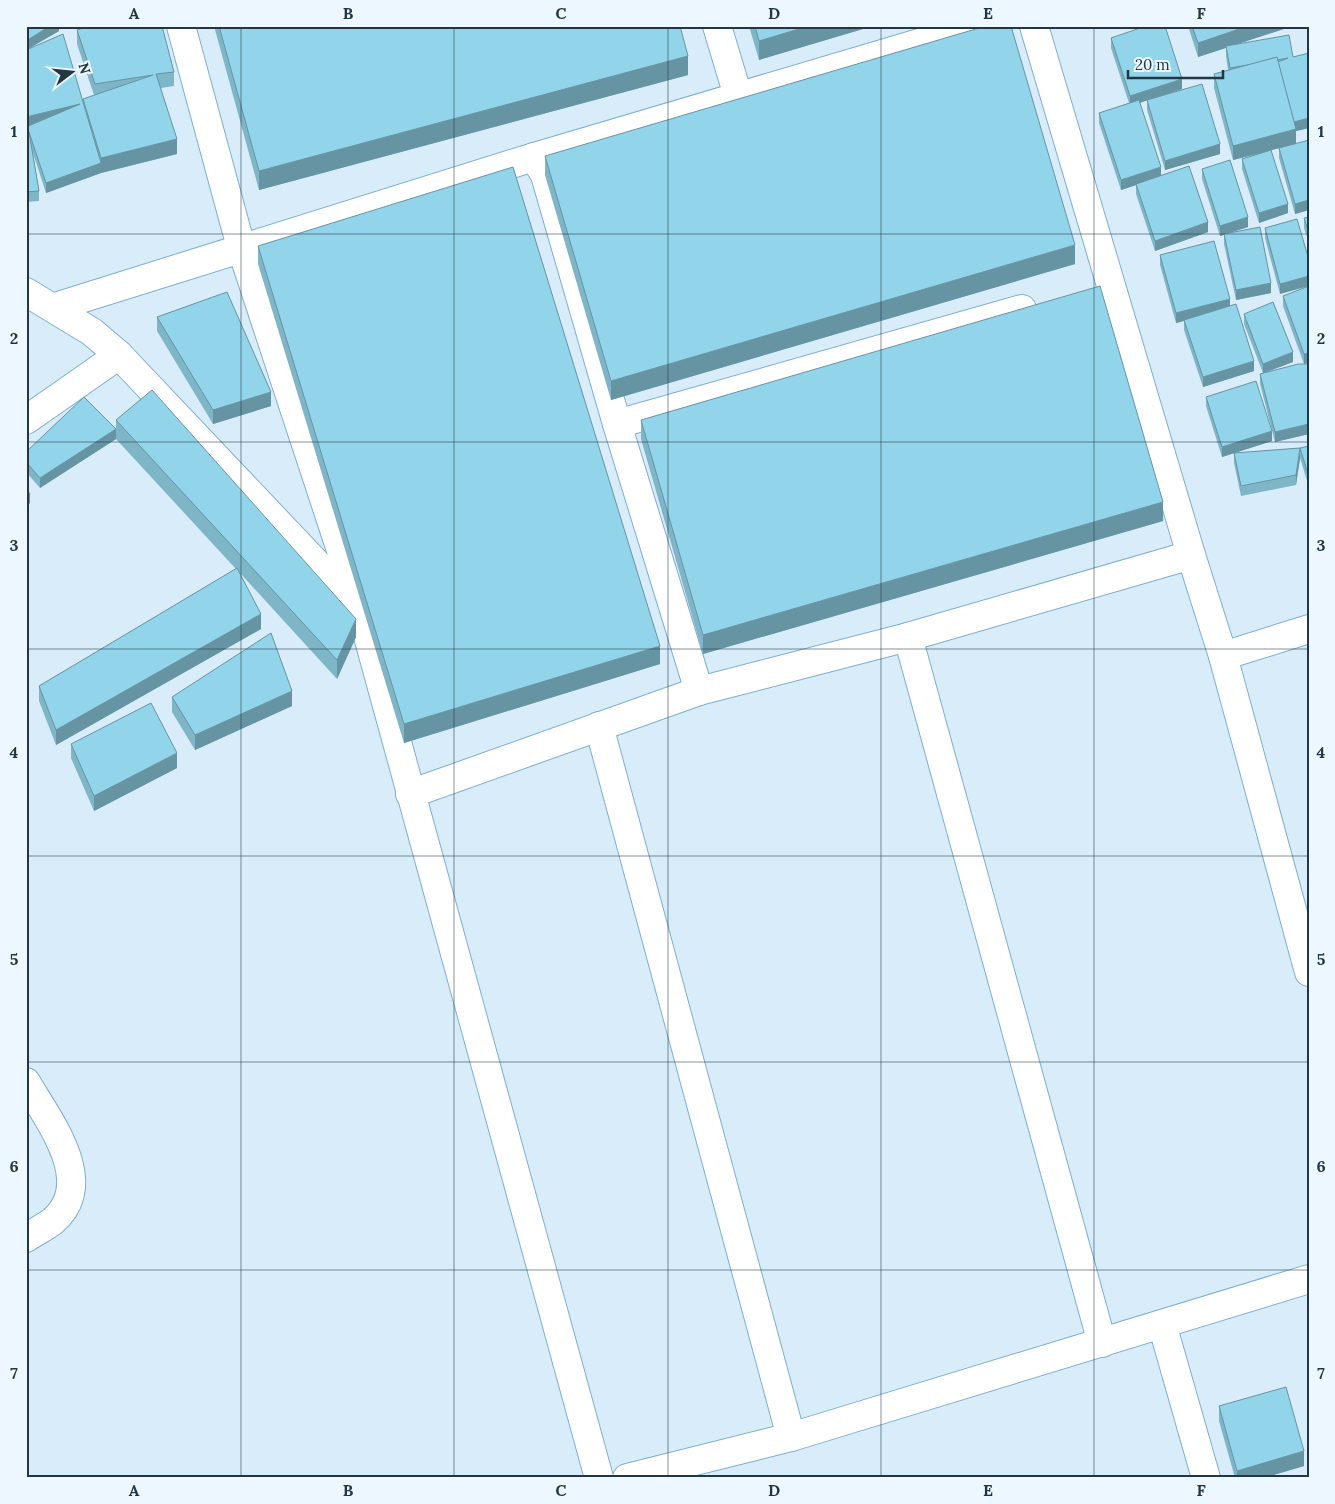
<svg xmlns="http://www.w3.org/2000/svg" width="1335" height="1504" font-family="Lora,serif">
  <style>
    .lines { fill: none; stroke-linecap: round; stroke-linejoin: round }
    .minor-casing { stroke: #7daed1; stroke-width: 30 }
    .minor { stroke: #fff; stroke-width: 28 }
    .wall { fill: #7eb6c8 }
    .shaded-wall { fill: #6694a3 }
    .building { fill: #92d4e9; stroke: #6694a3 }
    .grid { fill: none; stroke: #223644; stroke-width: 1; stroke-opacity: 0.55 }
    .neatline { fill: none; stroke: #223644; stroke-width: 2 }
    .grid-label { font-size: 16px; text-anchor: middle; font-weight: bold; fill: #223644 }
  </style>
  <rect width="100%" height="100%" fill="#d8ecfa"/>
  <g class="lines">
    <defs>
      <g id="minor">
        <path d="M181,26L241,247L361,611L599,1478"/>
        <path d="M717,26L738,96"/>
        <path d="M1034,26L1191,555L1223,656L1309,972"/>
        <path d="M534,157L545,175L617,424L699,691"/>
        <path d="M26,292L92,332L119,355L355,604"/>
        <path d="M55,307L534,157L977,26"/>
        <path d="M26,420L119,355"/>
        <path d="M617,424L1022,309"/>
        <path d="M908,637L1102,1343"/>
        <path d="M1223,656L1309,629"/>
        <path d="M599,726L791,1437"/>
        <path d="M410,794L699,691L908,637L1191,555"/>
        <path d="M26,1082C48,1120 98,1182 53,1221C45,1227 35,1232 26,1238"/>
        <path d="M1162,1324L1206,1478"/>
        <path d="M627,1478L791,1437L1309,1279"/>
      </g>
    </defs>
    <!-- minor casing -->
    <use href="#minor" class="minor-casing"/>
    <!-- minor -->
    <use href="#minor" class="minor"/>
  </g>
  <!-- wall -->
  <g class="wall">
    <path d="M26,26H59V31L30,48L83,100L94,95L77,44V30L85,27V26H162L174,72V86L161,88L177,154L101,173L46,193L33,153L39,191V201L26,202V127L30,126L26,127Z"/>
    <path d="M214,26H680L688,75L259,190Z"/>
    <path d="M749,26H873L759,60Z"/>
    <path d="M1188,26H1293L1237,44L1293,57L1309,53V128L1296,131V144L1309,140V210L1295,214L1279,158V148L1295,144L1271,150L1288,213L1259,223L1242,169V159L1261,153L1233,160L1214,88V74L1228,70L1226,56V48L1198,57Z"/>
    <path d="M1111,38L1182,89L1148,100L1220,154L1165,170L1147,110V100L1140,103L1161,175L1208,232L1155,251L1136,194V185L1121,190L1099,123V113L1129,103L1111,48Z"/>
    <path d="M545,156L1075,264L611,400L545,175Z"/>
    <path d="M1202,169L1248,227L1229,233L1271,293L1236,300L1224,244V235L1220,236L1202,179Z"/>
    <path d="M1309,217V243L1304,228V218Z"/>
    <path d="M1297,219L1280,294L1265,238V228Z"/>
    <path d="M258,246L660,664L404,743L258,264Z"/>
    <path d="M1160,255L1230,306L1254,371L1203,387L1184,330V321L1176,323L1160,265Z"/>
    <path d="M1309,286V363L1305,364H1309V434L1275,442L1260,384V374L1263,373L1244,324V314L1293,362L1264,373L1304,364L1283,306V296Z"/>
    <path d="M157,317L271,406L213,424L157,331Z"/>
    <path d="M1206,397L1272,441L1222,457L1206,406Z"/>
    <path d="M116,420L356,637L337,679L240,573L261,629L56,745L39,701V686L236,569L116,439L40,488L26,472V452L116,429Z"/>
    <path d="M641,420L1163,521L703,654L641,439Z"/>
    <path d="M1309,446V487L1300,458L1296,485L1241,496L1234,463V453L1300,448Z"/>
    <path d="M172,697L292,706L195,750L172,712Z"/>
    <path d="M71,744L177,768L94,811L71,758Z"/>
    <path d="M1219,1406L1304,1466L1263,1478H1235L1219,1421Z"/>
  </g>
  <!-- shaded-wall -->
  <g class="shaded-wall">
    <path d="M50,26H59V31L26,50V41Z"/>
    <path d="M809,26H873L759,60V41Z"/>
    <path d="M1248,26H1293L1198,57V43Z"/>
    <path d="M688,56V75L259,190V171Z"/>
    <path d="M1182,79V89L1130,106V96Z"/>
    <path d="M80,104V114L26,127V117Z"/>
    <path d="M1309,118V128L1296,131V144L1233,160V146L1293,122Z"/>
    <path d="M177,139V154L101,173V158Z"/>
    <path d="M1220,144V154L1165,170V161Z"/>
    <path d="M101,163V173L46,193V183Z"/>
    <path d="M1161,167V177L1121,190V180Z"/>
    <path d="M1309,200V210L1295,214V204Z"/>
    <path d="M1288,204V213L1259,223V213Z"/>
    <path d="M1248,217V227L1220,236V226Z"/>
    <path d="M1208,222V232L1155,251V241Z"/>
    <path d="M1075,245V264L611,400V381Z"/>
    <path d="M1309,276V286L1280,294V284Z"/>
    <path d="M1271,283V293L1236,300V290Z"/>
    <path d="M1230,299V309L1176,323V313Z"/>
    <path d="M1293,352V362L1263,373V364Z"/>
    <path d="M1309,353V363L1304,364V354Z"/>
    <path d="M1254,361V371L1203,387V377Z"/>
    <path d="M271,392V406L213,424V410Z"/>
    <path d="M1309,424V434L1275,442V432Z"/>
    <path d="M116,429V439L40,488V478Z"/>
    <path d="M1272,431V441L1222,457V447Z"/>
    <path d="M1300,448V458L1296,485V475Z"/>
    <path d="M30,494V503L26,508V498Z"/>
    <path d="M1163,502V521L703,654V635Z"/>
    <path d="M261,614V629L56,745V730Z"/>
    <path d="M356,619V637L337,679V660Z"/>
    <path d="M660,646V664L404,743V724Z"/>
    <path d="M292,691V706L195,750V735Z"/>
    <path d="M177,753V768L94,811V796Z"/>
    <path d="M1304,1451V1466L1263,1478H1237V1471Z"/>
  </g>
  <!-- building -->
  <g class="building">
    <path d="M26,26H50L26,41Z"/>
    <path d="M89,26H162L174,72L156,74L177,139L101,158L83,99L153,75L95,84L77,30Z"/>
    <path d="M219,26H680L688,56L259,171Z"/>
    <path d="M755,26H809L759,41Z"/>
    <path d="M986,26H1011L1075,245L611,381L545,156Z"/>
    <path d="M1146,26H1165L1182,79L1130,96L1111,38Z"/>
    <path d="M1192,26H1248L1198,43Z"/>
    <path d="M63,34L101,163L46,183L29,132L39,191L26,192V127L80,104L26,117V50Z"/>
    <path d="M1289,35L1293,57L1309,53V118L1294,122L1278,62L1288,58L1277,60V57L1253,64L1230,68L1226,46Z"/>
    <path d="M1277,57L1296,129L1233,146L1214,74Z"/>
    <path d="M1202,84L1220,144L1165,161L1147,100Z"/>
    <path d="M1139,100L1161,167L1121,180L1099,113Z"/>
    <path d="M1309,140V200L1295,204L1279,148Z"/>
    <path d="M1271,150L1288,204L1259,213L1242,159Z"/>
    <path d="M1230,160L1248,217L1220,226L1202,169Z"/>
    <path d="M1189,166L1208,222L1155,241L1136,184Z"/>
    <path d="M513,167L660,646L404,724L258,246Z"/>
    <path d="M1309,217V233L1304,218Z"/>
    <path d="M1297,219L1309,260V276L1280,284L1265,228Z"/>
    <path d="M1260,227L1271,283L1236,290L1224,234Z"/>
    <path d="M1214,241L1230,299L1176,313L1160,255Z"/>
    <path d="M1100,286L1163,502L703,635L641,420Z"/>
    <path d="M1309,286V353L1304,354L1283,296Z"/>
    <path d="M227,292L271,392L213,410L157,317Z"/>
    <path d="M1273,302L1293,352L1263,364L1244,314Z"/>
    <path d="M1236,304L1254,361L1203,377L1184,320Z"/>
    <path d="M1298,364H1309V424L1275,432L1260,374Z"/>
    <path d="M1256,381L1272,431L1222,447L1206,397Z"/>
    <path d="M152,390L356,619L337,660L116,420Z"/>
    <path d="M84,397L116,429L40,478L26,462V452Z"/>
    <path d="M1309,446V477L1300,448L1296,475L1241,486L1234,453L1300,448Z"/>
    <path d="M26,488L30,494L26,498Z"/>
    <path d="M237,568L261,614L56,730L39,686Z"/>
    <path d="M271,633L292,691L195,735L172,697Z"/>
    <path d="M151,703L177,753L94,796L71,744Z"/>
    <path d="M1286,1387L1304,1451L1237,1471L1219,1406Z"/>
  </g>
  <!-- grid -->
  <path class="grid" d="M241,26V1478M454,26V1478M668,26V1478M881,26V1478M1094,26V1478M26,234H1309M26,442H1309M26,649H1309M26,856H1309M26,1062H1309M26,1270H1309"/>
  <!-- border -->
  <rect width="1335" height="1504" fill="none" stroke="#edf7ff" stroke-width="55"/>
  <!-- north arrow -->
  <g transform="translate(72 72) rotate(74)" stroke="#edf7ff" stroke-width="4" paint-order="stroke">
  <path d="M0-4L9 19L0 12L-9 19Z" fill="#223644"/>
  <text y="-8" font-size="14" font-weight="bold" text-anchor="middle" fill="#223644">N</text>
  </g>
  <!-- scale -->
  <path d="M1128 70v8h95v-8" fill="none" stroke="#223644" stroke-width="2.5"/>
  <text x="1135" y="70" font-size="15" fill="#223644" stroke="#edf7ff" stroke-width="4" paint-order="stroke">20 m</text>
  <rect x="28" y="28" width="1280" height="1448" class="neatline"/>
  <g class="grid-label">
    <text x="134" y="19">A</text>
    <text x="348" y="19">B</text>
    <text x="561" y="19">C</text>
    <text x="774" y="19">D</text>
    <text x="988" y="19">E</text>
    <text x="1201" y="19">F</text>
    <text x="14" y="137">1</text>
    <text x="1321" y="137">1</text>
    <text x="14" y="344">2</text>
    <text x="1321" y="344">2</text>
    <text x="14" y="551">3</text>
    <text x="1321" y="551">3</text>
    <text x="14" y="758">4</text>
    <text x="1321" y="758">4</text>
    <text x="14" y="965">5</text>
    <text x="1321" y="965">5</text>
    <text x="14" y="1172">6</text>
    <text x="1321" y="1172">6</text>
    <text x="14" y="1379">7</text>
    <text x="1321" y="1379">7</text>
    <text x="134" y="1496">A</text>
    <text x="348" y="1496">B</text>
    <text x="561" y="1496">C</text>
    <text x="774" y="1496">D</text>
    <text x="988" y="1496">E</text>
    <text x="1201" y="1496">F</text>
  </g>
</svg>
